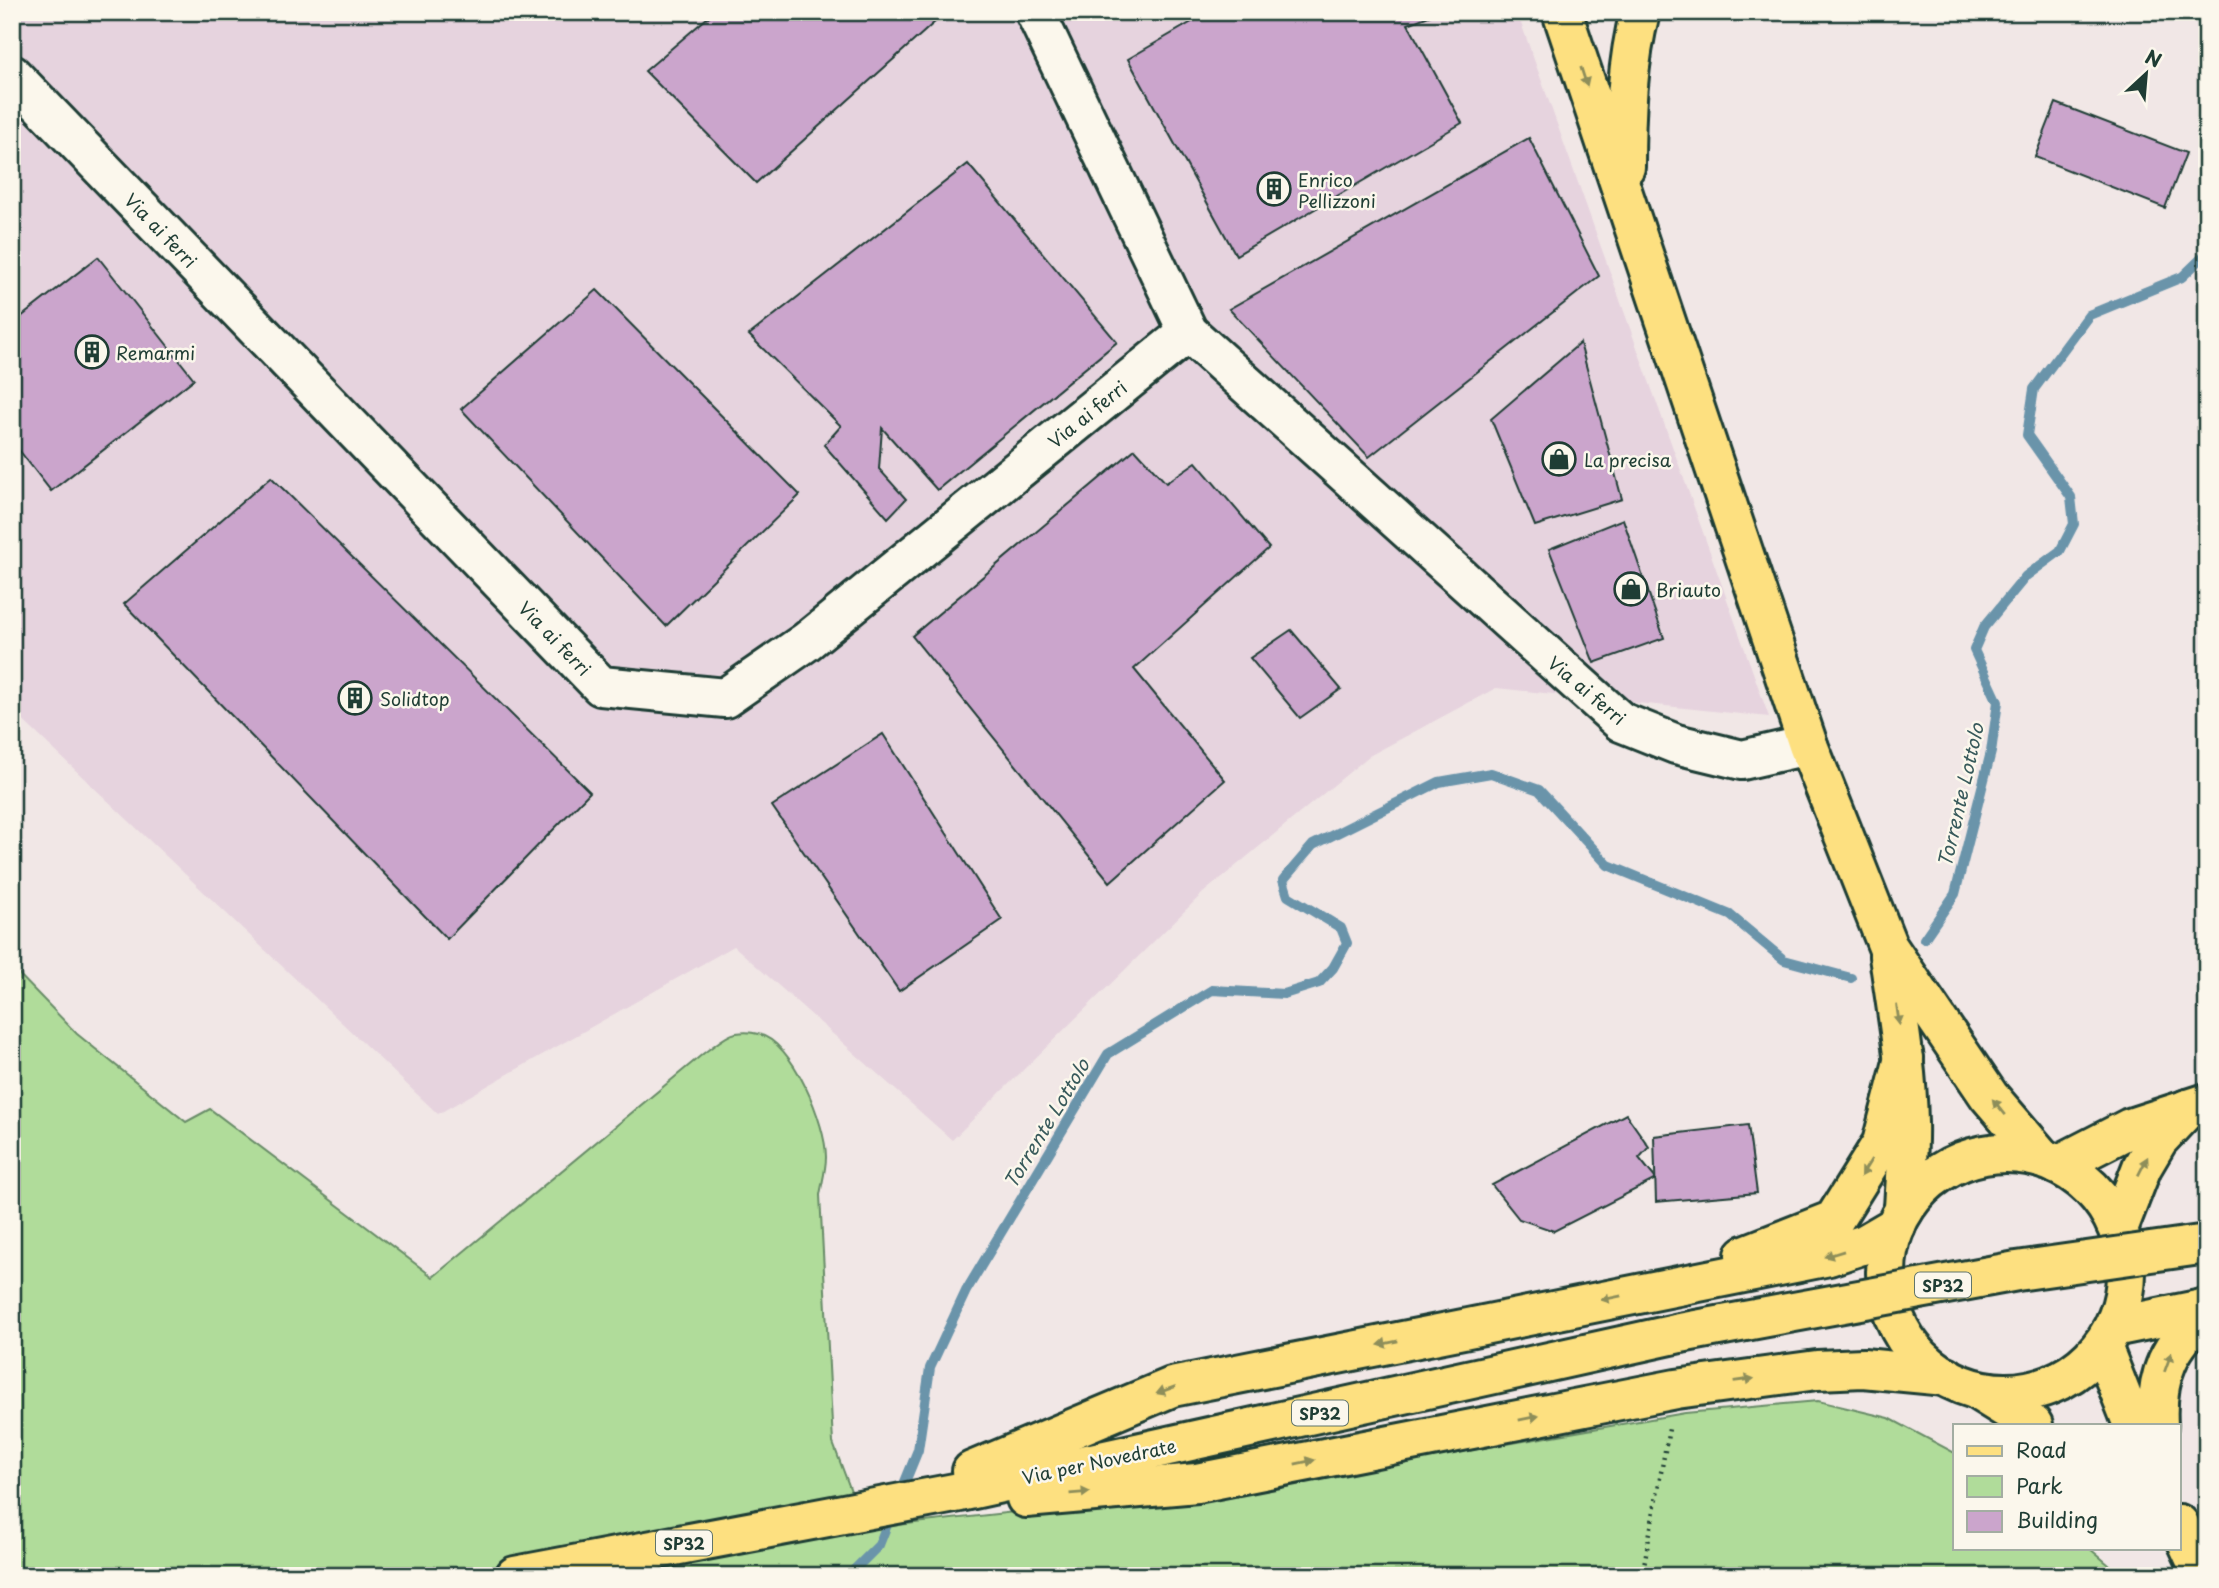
<svg xmlns="http://www.w3.org/2000/svg" width="2219" height="1588" font-family="'Playpen Sans',sans-serif">
  <style>
    .built { fill: #e6d3de }
    .green { fill: #b0dc9a; stroke: #688c67; stroke-width: 2 }
    .lines { fill: none; stroke-linecap: round; stroke-linejoin: round }
    .stream { stroke: #6a94aa; stroke-width: 10 }
    .building { fill: #cba5cc; stroke: #1f3d34; stroke-width: 2 }
    .minor-casing { stroke: #1f3d34; stroke-width: 44 }
    .major-casing { stroke: #1f3d34; stroke-width: 44 }
    .path { stroke: #1f3d34; stroke-width: 4.5; stroke-dasharray: 2 5; stroke-linecap: butt }
    .minor { stroke: #fbf7ec; stroke-width: 38 }
    .major { stroke: #fde080; stroke-width: 38 }
    .major-bridge-casing { stroke: #1f3d34; stroke-width: 44; stroke-linecap: butt }
    .major-bridge { stroke: #fde080; stroke-width: 38 }
    .oneway { fill: #8e8e5a }
    .labels { text-anchor: middle; dominant-baseline: central; stroke-width: 5; stroke-linejoin: round; paint-order: stroke }
    .shield { fill: #fbf7ec; stroke: #61756b; stroke-width: 2 }
    .shield-label { font-size: 16px; font-weight: bold; fill: #1f3d34 }
    .poi-label { font-size: 18px; fill: #1f3d34; stroke: #fbf7ec; text-anchor: start }
    .street-label { font-size: 18px; fill: #1f3d34; stroke: #fbf7ec }
    .water-label { font-size: 19px; font-style: italic; fill: #385a5b; stroke: #fbf7ec }
  </style>
  <rect width="100%" height="100%" fill="#f1e7e6"/>
  <filter id="ink" filterUnits="userSpaceOnUse"><feTurbulence type="fractalNoise" baseFrequency=".0143" numOctaves="2"/><feDisplacementMap in="SourceGraphic" scale="14" xChannelSelector="R" yChannelSelector="G"/><feConvolveMatrix kernelMatrix="1 2 1 2 8 2 1 2 1" color-interpolation-filters="sRGB"/></filter>
  <g filter="url(#ink)">
    <!-- built -->
    <path class="built" d="M12,12H1517L1769,717L1496,688L1369,756L1203,893L952,1140L734,946L438,1114L12,710Z"/>
    <!-- green -->
    <path class="green" d="M12,967L77,1034L186,1122L210,1109L433,1277L704,1053C713,1047 725,1035 736,1033C742,1032 752,1032 758,1034C793,1041 826,1125 826,1157C826,1169 822,1183 820,1195L833,1443L851,1491L853,1530L1060,1507L1196,1498L1685,1413L1818,1401L1889,1418L1955,1453V1548H2089L2122,1576H12Z"/>
    <g class="lines">
      <!-- stream -->
      <g class="stream">
        <path d="M1924,939L1955,894L1991,752L1998,702L1974,650L1984,627L2026,576L2060,551L2074,524L2071,497L2027,435L2034,389L2089,315L2182,277L2207,253"/>
        <path d="M900,1494L918,1450L930,1368L966,1291L1108,1054L1212,990L1284,994L1319,983L1333,968L1347,943L1341,928L1288,896L1283,880L1313,845L1439,782L1491,773L1539,790L1608,865L1730,915L1784,960L1851,978"/>
        <path d="M848,1576L879,1545L892,1512"/>
      </g>
    </g>
    <!-- building -->
    <g class="building">
      <path d="M714,12H946L756,183L645,71Z"/>
      <path d="M1209,12H1439L1408,24L1462,123L1236,255L1128,59Z"/>
      <path d="M2056,103L2186,153L2165,208L2035,157Z"/>
      <path d="M1529,138L1599,276L1369,457L1229,309Z"/>
      <path d="M968,164L1117,342L937,490L882,428L879,469L906,499L888,518L824,445L841,426L749,335Z"/>
      <path d="M98,257L194,379L51,491L12,441V324Z"/>
      <path d="M597,290L800,495L666,626L461,409Z"/>
      <path d="M1580,343L1622,499L1535,526L1491,419Z"/>
      <path d="M1135,449L1166,483L1196,462L1269,548L1134,669L1225,780L1110,882L912,636Z"/>
      <path d="M271,477L590,792L447,939L124,604Z"/>
      <path d="M1623,519L1664,638L1594,663L1549,549Z"/>
      <path d="M1291,630L1341,689L1300,718L1250,658Z"/>
      <path d="M883,734L1002,920L899,991L772,806Z"/>
      <path d="M1626,1114L1649,1147L1639,1158L1656,1179L1554,1231L1519,1219L1492,1185Z"/>
      <path d="M1748,1125L1757,1193L1656,1202L1654,1136Z"/>
    </g>
    <g class="lines">
      <defs>
        <g id="minor">
          <path d="M1035,12L1188,332L1621,722L1676,744L1742,760L1808,745"/>
          <path d="M12,75L601,686L725,698L806,642L1188,332"/>
        </g>
        <g id="major">
          <path d="M1562,12L1808,745L1888,947L1989,1096L2043,1159"/>
          <path d="M1625,167C1625,115 1627,63 1640,12"/>
          <path d="M1889,956C1897,1012 1907,1067 1908,1123C1909,1152 1905,1181 1904,1210"/>
          <circle cx="2006" cy="1273" r="120"/>
          <path d="M2058,1165L2130,1128L2207,1103"/>
          <path d="M2118,1229L2142,1167L2158,1140L2187,1109"/>
          <path d="M1745,1255L1834,1220L1882,1143L1904,1058"/>
          <path d="M2114,1327L2207,1308"/>
          <path d="M2102,1346L2133,1425"/>
          <path d="M1980,1392L2033,1425"/>
          <path d="M2158,1425C2155,1374 2169,1345 2207,1312"/>
          <path d="M972,1471L1172,1387L1829,1256L1865,1244L1896,1226"/>
          <path d="M1026,1498L1197,1483L1676,1389L1817,1370L1863,1368L1946,1376"/>
          <path d="M2179,1524L2203,1576"/>
          <path d="M515,1576L960,1492L1680,1333"/>
        </g>
      </defs>
      <!-- minor casing -->
      <use href="#minor" class="minor-casing"/>
      <!-- major casing -->
      <use href="#major" class="major-casing"/>
      <!-- path -->
      <path class="path" d="M1642,1576L1669,1429"/>
      <!-- minor -->
      <use href="#minor" class="minor"/>
      <!-- major -->
      <use href="#major" class="major"/>
      <defs>
        <path id="major-bridge" d="M1680,1333L2017,1271L2207,1244"/>
      </defs>
      <!-- major-bridge casing -->
      <use href="#major-bridge" class="major-bridge-casing"/>
      <!-- major-bridge -->
      <use href="#major-bridge" class="major-bridge"/>
    </g>
    <!-- one-way arrows -->
    <defs><path id="oneway-solid" d="M-6-.8H1V-3.2L6.5 0L1 3.2V.8H-6Z" transform="scale(1.75)"/></defs>
    <g class="oneway">
      <use href="#oneway-solid" transform="translate(1584 77) rotate(72)"/>
      <use href="#oneway-solid" transform="translate(1898 1015) rotate(82)"/>
      <use href="#oneway-solid" transform="translate(1999 1107) rotate(-130)"/>
      <use href="#oneway-solid" transform="translate(2143 1166) rotate(-63)"/>
      <use href="#oneway-solid" transform="translate(1866 1168) rotate(122)"/>
      <use href="#oneway-solid" transform="translate(1834 1254) rotate(163)"/>
      <use href="#oneway-solid" transform="translate(1611 1298) rotate(169)"/>
      <use href="#oneway-solid" transform="translate(1388 1343) rotate(169)"/>
      <use href="#oneway-solid" transform="translate(2168 1362) rotate(-70)"/>
      <use href="#oneway-solid" transform="translate(1744 1380) rotate(-8)"/>
      <use href="#oneway-solid" transform="translate(1166 1390) rotate(160)"/>
      <use href="#oneway-solid" transform="translate(1529 1418) rotate(-11)"/>
      <use href="#oneway-solid" transform="translate(1305 1462) rotate(-11)"/>
      <use href="#oneway-solid" transform="translate(1080 1493) rotate(-5)"/>
    </g>
  </g>
  <!-- icons -->
  <defs>
    <symbol id="building-ring" viewBox="-11 -11 22 22"><circle r="9.5" fill="#fbf7ec" stroke="#1f3d34" stroke-width="1.5"/><path d="M-4-6H4V6H1V3H-1V6H-4ZM-2.5-4.3h1.7v1.8h-1.7ZM.8-4.3h1.7v1.8H.8ZM-2.5-1h1.7V.8h-1.7ZM.8-1h1.7V.8H.8Z" fill="#1f3d34"/></symbol>
    <symbol id="shop-ring" viewBox="-11 -11 22 22"><circle r="9.5" fill="#fbf7ec" stroke="#1f3d34" stroke-width="1.5"/><path d="M-5-2.5h2.3a2.7 3.5 0 0 1 5.4 0H5L5.5 6h-11ZM-1.5-2.5h3a1.5 2.3 0 0 0-3 0Z" fill="#1f3d34"/></symbol>
  </defs>
  <g fill-rule="evenodd">
    <use href="#building-ring" x="1255" y="170" width="38" height="38"/>
    <use href="#building-ring" x="73" y="333" width="38" height="38"/>
    <use href="#shop-ring" x="1540" y="440" width="38" height="38"/>
    <use href="#shop-ring" x="1612" y="570" width="38" height="38"/>
    <use href="#building-ring" x="336" y="679" width="38" height="38"/>
  </g>
  <g class="labels">
    <!-- shield labels -->
    <g class="shield">
      <rect x="1915" y="1272.5" width="56" height="25" rx="5"/>
      <rect x="1292" y="1400.5" width="56" height="25" rx="5"/>
      <rect x="656" y="1530.5" width="56" height="25" rx="5"/>
    </g>
    <g class="shield-label">
      <text x="1943" y="1285">SP32</text>
      <text x="1320" y="1413">SP32</text>
      <text x="684" y="1543">SP32</text>
    </g>
    <!-- poi labels -->
    <g class="poi-label">
      <text x="1298" y="179">Enrico<tspan x="1298" dy="21">Pellizzoni</tspan></text>
      <text x="116" y="352">Remarmi</text>
      <text x="1584" y="459">La precisa</text>
      <text x="1656" y="589">Briauto</text>
      <text x="380" y="698">Solidtop</text>
    </g>
    <!-- street labels -->
    <g class="street-label">
      <text transform="translate(161 230) rotate(46)">Via ai ferri</text>
      <text transform="translate(1087 414) rotate(-39)">Via ai ferri</text>
      <text transform="translate(555 638) rotate(46)">Via ai ferri</text>
      <text transform="translate(1587 690) rotate(40)">Via ai ferri</text>
      <text transform="translate(1099 1461) rotate(-12)">Via per Novedrate</text>
    </g>
    <!-- water labels -->
    <g class="water-label">
      <text transform="translate(1960 795) rotate(-77)">Torrente Lottolo</text>
      <text transform="translate(1046 1123) rotate(-59)">Torrente Lottolo</text>
    </g>
  </g>
  <!-- margin -->
  <rect width="2219" height="1588" fill="none" stroke="#fbf7ec" stroke-width="42"/>
  <rect x="21" y="21" width="2177" height="1546" fill="none" stroke="#1f3d34" stroke-width="2.5" filter="url(#ink)"/>
  <!-- legend -->
  <rect x="1953" y="1424" width="228" height="126" fill="#fbf7ec" stroke="#a3ada2" stroke-width="2"/>
  <rect x="1967" y="1446" width="35" height="10" fill="#fde080" stroke="#a3ada2" stroke-width="2"/>
  <text x="2016" y="1458" font-size="21" fill="#1f3d34">Road</text>
  <rect x="1967" y="1476" width="35" height="21" fill="#b0dc9a" stroke="#a3ada2" stroke-width="2"/>
  <text x="2016" y="1494" font-size="21" fill="#1f3d34">Park</text>
  <rect x="1967" y="1511" width="35" height="21" fill="#cba5cc" stroke="#a3ada2" stroke-width="2"/>
  <text x="2016" y="1528" font-size="21" fill="#1f3d34">Building</text>
  <!-- north arrow -->
  <g transform="translate(2146 74) rotate(26)" stroke="#fbf7ec" stroke-width="5" paint-order="stroke">
  <path d="M0-5L12 26L0 18L-12 26Z" fill="#1f3d34"/>
  <text y="-10" font-size="19" font-weight="bold" text-anchor="middle" fill="#1f3d34">N</text>
  </g>
</svg>
